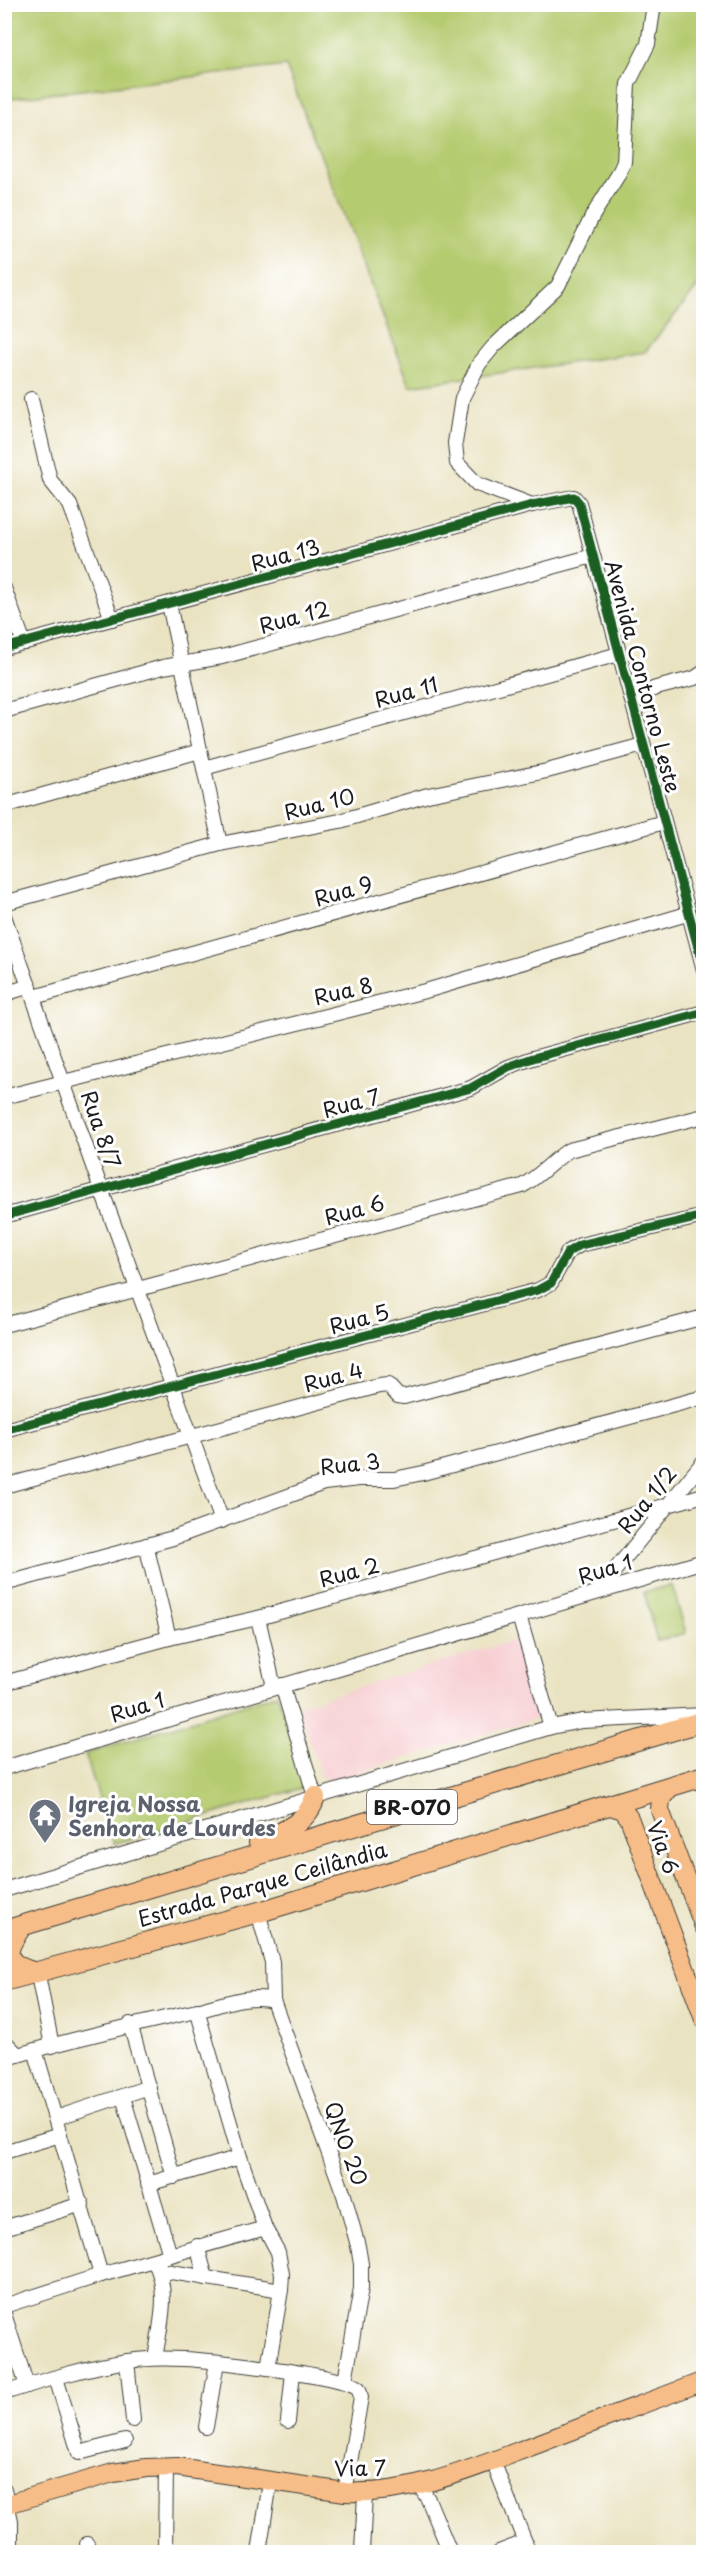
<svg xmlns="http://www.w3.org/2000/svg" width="708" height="2557" font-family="'Playpen Sans',sans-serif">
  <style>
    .built { fill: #f7cfd3 }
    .green { fill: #b5cb70; stroke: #687446; stroke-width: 1.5 }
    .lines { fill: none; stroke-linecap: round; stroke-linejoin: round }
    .minor-casing { stroke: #3b3a35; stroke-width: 16 }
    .major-casing { stroke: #3b3a35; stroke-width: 20 }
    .highway-casing { stroke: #3b3a35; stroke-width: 22 }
    .minor { stroke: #fff; stroke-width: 14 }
    .major { stroke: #f7bd88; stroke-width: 18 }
    .highway { stroke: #f7bd88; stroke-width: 20 }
    .cycleway-casing { stroke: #fff; stroke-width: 13 }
    .cycleway { stroke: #1b5e20; stroke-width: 9 }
    .labels { text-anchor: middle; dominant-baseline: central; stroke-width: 6; stroke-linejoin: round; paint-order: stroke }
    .shield { fill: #fff; stroke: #606060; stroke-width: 1.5 }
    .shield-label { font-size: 20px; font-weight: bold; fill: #1c1c1c }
    .street-label { font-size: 21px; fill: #1c1c1c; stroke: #fff }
    .worship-label { font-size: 21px; font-weight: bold; fill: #5b616d; stroke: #fff; text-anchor: start }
  </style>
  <rect width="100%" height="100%" fill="#fff"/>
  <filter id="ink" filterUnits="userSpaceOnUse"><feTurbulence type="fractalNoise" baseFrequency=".0167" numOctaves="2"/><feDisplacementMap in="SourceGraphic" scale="12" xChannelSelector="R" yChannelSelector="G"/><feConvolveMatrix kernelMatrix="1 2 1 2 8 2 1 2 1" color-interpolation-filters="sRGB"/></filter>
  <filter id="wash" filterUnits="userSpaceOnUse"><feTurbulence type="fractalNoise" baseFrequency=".008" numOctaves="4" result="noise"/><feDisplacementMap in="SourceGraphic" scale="24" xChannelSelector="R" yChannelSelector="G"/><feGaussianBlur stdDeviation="1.35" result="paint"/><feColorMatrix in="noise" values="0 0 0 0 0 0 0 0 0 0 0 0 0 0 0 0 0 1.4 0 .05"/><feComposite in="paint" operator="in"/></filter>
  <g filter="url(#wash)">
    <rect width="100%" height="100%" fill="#eae3c2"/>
    <!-- built -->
    <path class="built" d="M514,1640L537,1718L333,1780L322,1777L298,1706Z"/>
    <!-- green -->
    <g class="green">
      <path d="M4,5H703V280L645,352L410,386L286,66L5,99Z"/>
      <path d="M672,1585L686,1633L657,1641L644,1592Z"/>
      <path d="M277,1694L311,1785L114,1844L85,1754Z"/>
    </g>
  </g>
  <g filter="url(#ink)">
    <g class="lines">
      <defs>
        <g id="minor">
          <path d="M31,399L50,480L70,505L112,619"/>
          <path d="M532,505L477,484L457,463L455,443L462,398L479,364L493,347L558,286L593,215L618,175L624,162L628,84L648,44L654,4"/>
          <path d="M4,588L24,643"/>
          <path d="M169,604L220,844"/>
          <path d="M4,648L532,505L574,497L579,503L704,970"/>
          <path d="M631,698L656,688L695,678L704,672"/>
          <path d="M4,711L163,667L222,657L593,556"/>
          <path d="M204,768L619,654"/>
          <path d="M4,806L200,751"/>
          <path d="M4,903L220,844L340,821L428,795L547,771L643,745"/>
          <path d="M4,916L101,1189L222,1521"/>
          <path d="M4,994L30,986"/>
          <path d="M34,997L664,822"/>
          <path d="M4,1097L429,990L687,914"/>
          <path d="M4,1216L471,1088L508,1067L533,1058L704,1012"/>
          <path d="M4,1325L522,1186C540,1176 552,1161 569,1150L704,1116"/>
          <path d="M4,1430L538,1290L551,1283L568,1252L580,1245L704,1216"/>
          <path d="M4,1486L379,1386L388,1385L398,1396L404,1397L704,1317"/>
          <path d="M146,1545L169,1638"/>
          <path d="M4,1584L173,1538L324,1483L359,1479H394L423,1473L704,1397"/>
          <path d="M597,1592L704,1461"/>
          <path d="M519,1616L551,1727"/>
          <path d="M258,1618L274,1687"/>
          <path d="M4,1683L169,1638L258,1618L704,1495"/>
          <path d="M282,1685L315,1797"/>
          <path d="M4,1768L704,1561"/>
          <path d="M4,1890L551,1727L582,1721L704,1715"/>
          <path d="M258,1912L272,1962L273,2000L344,2195L358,2246L361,2264V2288L345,2381"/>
          <path d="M37,1970L52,2046"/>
          <path d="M197,2010L240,2157L265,2228L278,2252L282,2274L281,2290L268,2368"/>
          <path d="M130,2024L174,2177"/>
          <path d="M4,2041L18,2055"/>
          <path d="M35,2050L101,2275"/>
          <path d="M4,2059C68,2040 132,2025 197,2011C220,2005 249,1993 273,2000"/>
          <path d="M123,2097L170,2255"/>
          <path d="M56,2118L149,2087"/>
          <path d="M4,2152L60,2135"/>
          <path d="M148,2184L240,2157"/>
          <path d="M4,2228L82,2204"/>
          <path d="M197,2246L206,2278"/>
          <path d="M159,2270L281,2290"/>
          <path d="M4,2306L101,2275L265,2228"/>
          <path d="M4,2314L27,2386"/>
          <path d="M155,2358C160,2328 170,2291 155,2263"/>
          <path d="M127,2361L133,2420"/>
          <path d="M56,2378L79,2453L125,2441"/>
          <path d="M4,2393C45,2380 87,2367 128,2361C146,2358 165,2358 183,2359C208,2360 345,2375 358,2388C360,2390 360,2394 361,2397L345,2492"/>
          <path d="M288,2421L293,2372"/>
          <path d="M206,2427L217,2362"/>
          <path d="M493,2461L529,2552"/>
          <path d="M419,2485L428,2499L450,2552"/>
          <path d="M4,2489L11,2521V2552"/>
          <path d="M87,2544L89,2552"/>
          <path d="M165,2552L166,2467"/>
          <path d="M259,2552L270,2483"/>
          <path d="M362,2552L365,2494"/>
          <path d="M499,2552L525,2542"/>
        </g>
        <g id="major">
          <path d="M672,1785L661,1799L660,1810L704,1927"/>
          <path d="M607,1805L623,1810L629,1818L704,2019"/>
          <path d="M4,2505L113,2473L146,2468L177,2467L345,2492C412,2496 478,2466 540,2443C594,2422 649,2402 704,2381"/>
        </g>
        <g id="highway">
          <path d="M259,1843C281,1833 308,1823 315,1797"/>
          <path d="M22,1926C5,1950 0,1962 33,1972"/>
          <path d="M4,1931L704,1721"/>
          <path d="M4,1981L266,1910L704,1776"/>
        </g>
      </defs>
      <!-- minor casing -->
      <use href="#minor" class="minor-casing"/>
      <!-- major casing -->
      <use href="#major" class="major-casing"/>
      <!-- highway casing -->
      <use href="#highway" class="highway-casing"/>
      <!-- minor -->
      <use href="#minor" class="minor"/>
      <!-- major -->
      <use href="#major" class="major"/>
      <!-- highway -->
      <use href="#highway" class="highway"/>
      <defs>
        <g id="cycleway">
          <path d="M4,648L532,505L574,497L579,503L704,970"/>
          <path d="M4,1216L471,1088L508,1067L533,1058L704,1012"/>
          <path d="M4,1430L538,1290L551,1283L568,1252L580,1245L704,1216"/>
        </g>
      </defs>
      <!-- cycleway casing -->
      <use href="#cycleway" class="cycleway-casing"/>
      <!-- cycleway -->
      <use href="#cycleway" class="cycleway"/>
    </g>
  </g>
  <!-- icons -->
  <defs>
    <symbol id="temple-pin" viewBox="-11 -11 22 30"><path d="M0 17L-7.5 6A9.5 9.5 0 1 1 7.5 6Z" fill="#6b7280" stroke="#fff"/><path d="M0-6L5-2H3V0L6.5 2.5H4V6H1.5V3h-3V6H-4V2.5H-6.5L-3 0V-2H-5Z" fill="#fff"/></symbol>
  </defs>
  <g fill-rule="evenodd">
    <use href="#temple-pin" x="26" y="1796" width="38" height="52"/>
  </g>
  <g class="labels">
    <!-- shield labels -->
    <rect class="shield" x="367" y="1790" width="90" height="34" rx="4.5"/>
    <g class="shield-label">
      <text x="412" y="1807">BR-070</text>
    </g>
    <!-- street labels -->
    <g class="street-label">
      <text transform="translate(285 554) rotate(-15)">Rua 13</text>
      <text transform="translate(294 616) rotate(-15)">Rua 12</text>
      <text transform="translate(644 676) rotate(75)">Avenida Contorno Leste</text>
      <text transform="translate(406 691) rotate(-15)">Rua 11</text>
      <text transform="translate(319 803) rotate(-14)">Rua 10</text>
      <text transform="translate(343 890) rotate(-16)">Rua 9</text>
      <text transform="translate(343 990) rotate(-13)">Rua 8</text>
      <text transform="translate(351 1102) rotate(-15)">Rua 7</text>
      <text transform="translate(102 1129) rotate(71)">Rua 8/7</text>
      <text transform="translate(354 1209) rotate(-15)">Rua 6</text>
      <text transform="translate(359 1318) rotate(-15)">Rua 5</text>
      <text transform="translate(333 1376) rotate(-15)">Rua 4</text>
      <text transform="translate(350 1463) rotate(-6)">Rua 3</text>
      <text transform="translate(646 1499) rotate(-51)">Rua 1/2</text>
      <text transform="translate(605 1568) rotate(-17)">Rua 1</text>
      <text transform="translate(349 1571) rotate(-15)">Rua 2</text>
      <text transform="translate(137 1706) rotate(-17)">Rua 1</text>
      <text transform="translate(664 1847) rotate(70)">Via 6</text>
      <text transform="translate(262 1883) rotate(-16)">Estrada Parque Ceilândia</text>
      <text transform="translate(347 2143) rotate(70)">QNO 20</text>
      <text transform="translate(360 2467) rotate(-1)">Via 7</text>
    </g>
    <!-- worship labels -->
    <g class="worship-label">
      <text x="68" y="1803">Igreja Nossa<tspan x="68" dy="24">Senhora de Lourdes</tspan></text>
    </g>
  </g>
  <!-- margin -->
  <rect width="708" height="2557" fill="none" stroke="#fff" stroke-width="24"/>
</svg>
